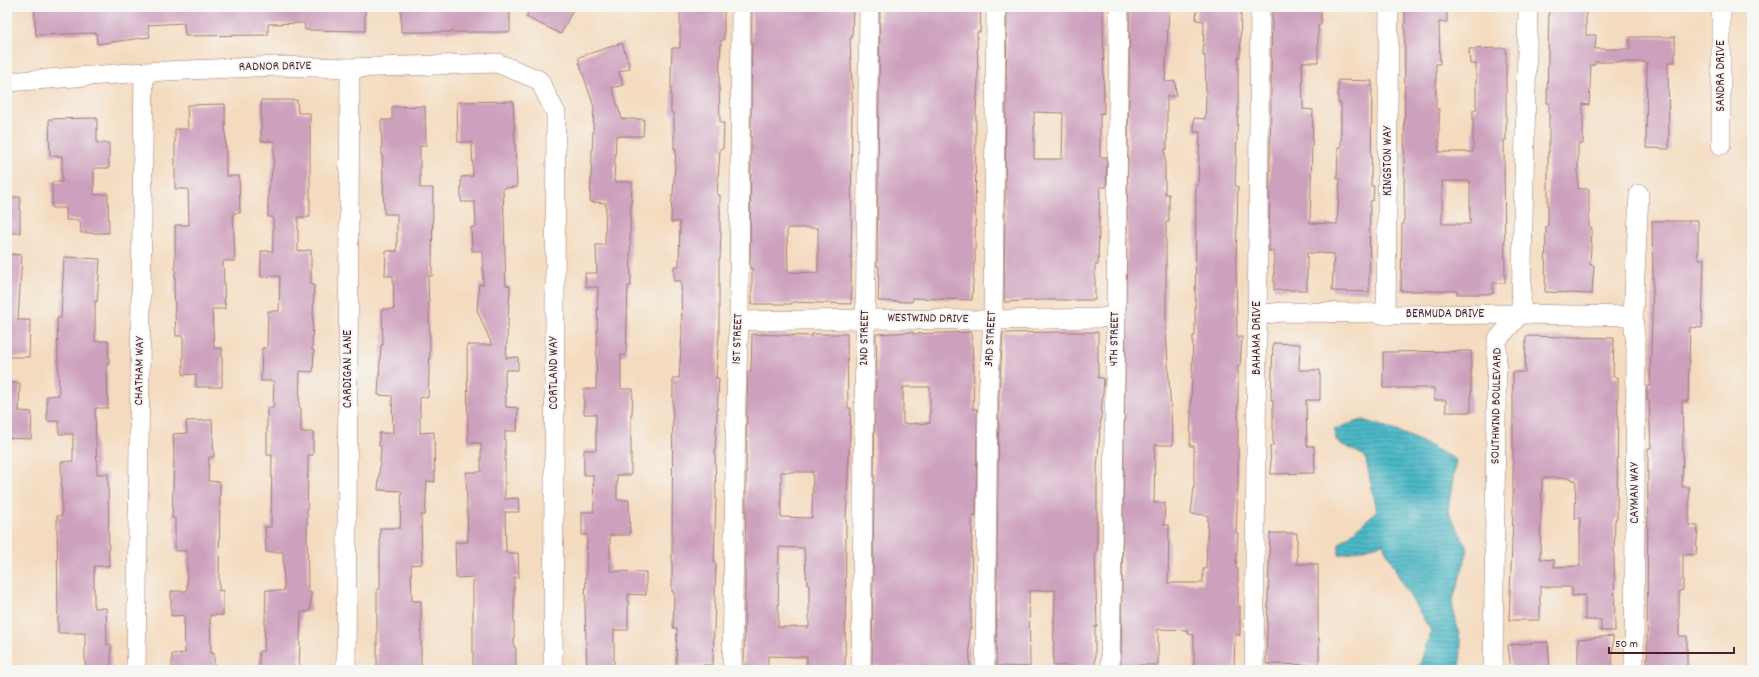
<svg xmlns="http://www.w3.org/2000/svg" width="1759" height="677" font-family="Dekko,sans-serif">
  <style>
    .water { fill: url(#water-rules); stroke: #4a6c78 }
    .building { fill: #cda0bd; fill-rule: evenodd }
    .lines { fill: none; stroke-linecap: round; stroke-linejoin: round }
    .minor-casing { stroke: #9f7d75; stroke-width: 20 }
    .minor { stroke: #fff; stroke-width: 19 }
    .labels { text-anchor: middle; dominant-baseline: central; stroke-width: 4; stroke-linejoin: round; paint-order: stroke }
    .street-label { font-size: 13px; fill: #4a1f2b; stroke: #f6f6f2 }
  </style>
  <defs>
    <pattern id="water-rules" width="6" height="5" patternUnits="userSpaceOnUse"><rect width="6" height="5" fill="#4bb8c6"/><path d="M0 2.5h6" fill="none" stroke="#4095a1"/></pattern>
  </defs>
  <rect width="100%" height="100%" fill="#f6f6f2"/>
  <filter id="ink" filterUnits="userSpaceOnUse"><feTurbulence type="fractalNoise" baseFrequency=".025" numOctaves="2"/><feDisplacementMap in="SourceGraphic" scale="8" xChannelSelector="R" yChannelSelector="G"/><feConvolveMatrix kernelMatrix="1 2 1 2 8 2 1 2 1" color-interpolation-filters="sRGB"/></filter>
  <filter id="wash" filterUnits="userSpaceOnUse"><feTurbulence type="fractalNoise" baseFrequency=".012" numOctaves="4" result="noise"/><feDisplacementMap in="SourceGraphic" scale="16" xChannelSelector="R" yChannelSelector="G"/><feGaussianBlur stdDeviation="0.9" result="paint"/><feColorMatrix in="noise" values="0 0 0 0 0 0 0 0 0 0 0 0 0 0 0 0 0 1.4 0 .05"/><feComposite in="paint" operator="in"/></filter>
  <g filter="url(#wash)">
    <rect width="100%" height="100%" fill="#f4dbbf"/>
    <!-- water -->
    <path class="water" d="M1362,420C1395,428 1426,443 1456,460L1448,510L1468,550L1452,603L1461,644L1460,670H1414L1420,664L1431,631L1403,585L1383,544L1339,555V544L1377,511L1365,456L1337,442L1334,429Z"/>
    <g id="blocks">
      <!-- building -->
      <g class="building">
        <path d="M34,7H365V31L305,30L304,23L268,24V35L185,36L184,23L148,25L150,37L97,44L96,33L36,35Z"/>
        <rect x="401" y="7" width="109" height="25"/>
        <path d="M531,7H574L561,34L526,17Z"/>
        <path d="M880,7H981L980,32H977L978,82L976,110L975,263H974L972,300L913,298L912,302L878,301L879,266H877Z"/>
        <path d="M1007,7L1062,9V7H1103L1104,113H1100V157H1107L1106,187H1100L1098,265H1095V300H1044L1004,302ZM1034,112L1063,113L1062,159H1034Z"/>
        <path d="M1130,7L1169,9L1165,82L1175,81L1176,96H1167V149H1165V194H1169V222H1166V330L1173,445H1155L1154,503H1165L1164,525H1169L1168,583H1203V569H1206L1208,515L1191,514L1194,487V446H1190L1193,336H1195L1196,185H1198L1200,132H1194V118L1205,119L1206,99L1205,56H1203L1204,21L1196,20L1197,7H1241L1240,57H1238V112L1235,186H1238L1236,261L1237,337H1242L1240,366H1238V485L1236,533H1238L1236,569H1238V606H1240V635H1235L1234,670H1194V635L1188,634V630L1158,629V665H1121Z"/>
        <path d="M1272,7H1321V25H1318V62H1302L1303,109L1313,110L1310,223L1337,224L1340,179H1337L1338,147H1341V103H1338V80L1372,81L1371,186H1374L1373,201H1370L1369,292L1332,291L1334,254L1320,253H1307V290H1274V251H1269Z"/>
        <path d="M1405,7H1447V22H1439L1440,64H1436V109H1439V152H1473V110H1476V64H1470L1469,49L1506,48V140H1504L1505,283H1493V294H1457V291H1401L1402,224H1404ZM1442,181H1470V224H1442Z"/>
        <path d="M1549,7H1586V35H1596L1595,49H1630V37H1675V62H1668L1669,149L1646,148L1647,62H1595V65H1591L1589,105L1583,104V144H1578V189H1589V228H1592L1590,265H1594L1592,294L1545,292L1546,226H1548V152H1549V103H1547Z"/>
        <path d="M853,8L852,38H850L852,85L851,304L792,302V304H752V268H750L752,9ZM789,228H818V273L788,272L787,229Z"/>
        <path d="M680,11H724V40H721L719,85L720,123H724L723,149H720L717,195H720V232H721L720,259H719V334L716,378H719L715,451L716,497L714,563H716L713,665H676L677,628H673L674,592H672V554L673,378H679L682,334L681,281H674V266H679L680,222H671L672,195H673L676,149H674V113H671V77L672,48H680Z"/>
        <path d="M622,43L630,68L619,72L623,85L612,88L622,119H644L643,136H616L614,182H632L630,233L631,286H628L626,355H621V389H633L632,414H631V475H617V500H629L630,535H610V571L646,572V595L628,594V630H614V670H587L585,607L587,535H582V512H594L593,475H584V450H596V414H584V389H596L598,287H586L585,273H597L596,245H605L606,203L590,202L594,107L579,62V57Z"/>
        <path d="M261,100H297L298,113H310V217H298V251L311,250V285H314L312,350H314L313,372L300,371L299,408H301V432H313V455H308L307,527L308,592H311L310,612H301L299,670H259V651H264L266,590L284,591L283,552H266L265,527H271L272,455H267V408H273L274,381H261L262,348H267L268,311H279L280,276L261,277V251H273V217H268V194L274,161V141H261Z"/>
        <path d="M513,101L517,187L503,188L506,285L510,286L506,358L518,357V370H506L505,373L506,407L518,408L517,431H505V499L518,498L519,512H505L506,553H518L519,577H514V648H516V670H473V577L456,578L455,542H468L466,472H481V443H468L467,345H492L477,310L479,284L483,285V251H472L471,227H476L475,202H461V177L473,176L472,142H458L457,102Z"/>
        <path d="M225,104L226,176H239L240,213H233L235,261H223L225,309H212L214,348H222V387H196V374L183,375V336H176L174,285H175V225H189L188,189H175V129H188L187,105Z"/>
        <path d="M425,106L426,146H420V188H433L432,276H428L430,348L428,398L420,397V433L434,432L435,482L427,481L425,515H421L422,564L411,565L412,601H421V670H377V589H380V528H400L402,491L378,490L381,446H379V433H393L392,396L378,395L381,345H383L382,309H394L393,276H385L386,251H397V214H384L381,120H392V107Z"/>
        <path d="M97,118V143H109V168H94V195L108,194L109,233H81L80,220H66V208H52V182H62V156H50L49,119Z"/>
        <rect x="7" y="197" width="13" height="36"/>
        <path d="M1652,221H1698V259H1704L1702,328L1690,327L1688,401H1682L1683,439L1682,487H1689V525L1698,526L1696,555L1683,554V590L1679,591V636H1687V668H1647L1648,448H1651L1649,400H1647V386H1650L1653,283Z"/>
        <path d="M7,254L22,255L18,320H30L29,357H7Z"/>
        <path d="M64,257L100,259L97,302L95,301V341H108L109,364H107L108,408H95L97,474H108L109,566H94V608H106L107,645L111,644V670H85V633H58L57,516H62L61,462L73,461V434H59V421H47V396L59,395L57,318H61Z"/>
        <path d="M913,332V334L971,332L974,371L973,409H977L976,515H972L971,629H969L970,667L927,669V667L872,666L875,395L877,372L876,334ZM903,387H930V423L903,424Z"/>
        <path d="M1054,332H1098V378H1104L1097,470V552H1095L1097,627L1095,626V666H1053L1055,590L1029,591L1030,667L996,666L999,394L1003,333Z"/>
        <path d="M752,334L812,336V334H847L848,408H851L846,518L845,670H807V657L768,656V670H744L747,409L748,371H751ZM781,472H813L812,518L781,517ZM779,547L804,548L807,584H809V627H778Z"/>
        <path d="M1526,336L1614,338L1613,377H1618L1617,519H1615L1614,556L1615,631H1601V620H1585V595L1572,596V587H1540V620H1509L1513,516V372H1525ZM1542,478H1572V480H1576L1575,518H1580V566L1554,567V560L1540,559Z"/>
        <path d="M1273,343L1300,344L1299,370H1320V400H1306L1307,446H1314L1315,473L1271,474L1270,446H1273V400H1271Z"/>
        <path d="M1471,351V412H1446V400H1434V388H1383V352Z"/>
        <path d="M7,383H20L19,411L32,412L31,439L7,438Z"/>
        <path d="M212,420L214,457H209L208,481L220,482L219,591L223,590V615H210L211,653H214V670H172V654L185,653L184,615L171,616V591H187V551H175V518H172L174,455L173,434L187,433L186,421Z"/>
        <path d="M1270,533H1297V564H1318V638H1319V665L1266,664Z"/>
        <path d="M1613,636L1612,670H1578V639Z"/>
        <path d="M1548,642L1550,670H1511L1508,645Z"/>
      </g>
    </g>
  </g>
  <g filter="url(#ink)">
    <use href="#blocks" fill-opacity="0" stroke="#9f7d75" stroke-width="1"/>
    <g class="lines">
      <defs>
        <g id="minor">
          <path d="M7,82L144,72L276,66L350,68L497,63L539,80L556,113L553,670"/>
          <path d="M1721,145V7"/>
          <path d="M1258,315L1282,312L1376,313L1386,315L1520,314L1633,316"/>
          <path d="M1386,315L1389,7"/>
          <path d="M739,321L865,319L993,320L1101,318L1116,316"/>
          <path d="M136,670L144,72"/>
          <path d="M346,670L350,68"/>
          <path d="M732,670L736,398L739,321L741,7"/>
          <path d="M861,670L869,7"/>
          <path d="M985,670L988,394L993,320L996,7"/>
          <path d="M1110,670L1116,316L1119,7"/>
          <path d="M1254,670L1260,7"/>
          <path d="M1493,670L1497,340L1520,314L1521,308L1528,7"/>
          <path d="M1634,670L1636,348L1633,316L1639,194"/>
        </g>
      </defs>
      <!-- minor casing -->
      <use href="#minor" class="minor-casing"/>
      <!-- minor -->
      <use href="#minor" class="minor"/>
    </g>
  </g>
  <g class="labels">
    <!-- street labels -->
    <g class="street-label">
      <text transform="translate(275 67) rotate(-1)">RADNOR DRIVE</text>
      <text transform="translate(1721 76) rotate(-90)">SANDRA DRIVE</text>
      <text transform="translate(1388 161) rotate(-90)">KINGSTON WAY</text>
      <text x="1445" y="314">BERMUDA DRIVE</text>
      <text transform="translate(928 319) rotate(1)">WESTWIND DRIVE</text>
      <text transform="translate(865 338) rotate(-89)">2ND STREET</text>
      <text transform="translate(1257 338) rotate(-90)">BAHAMA DRIVE</text>
      <text transform="translate(738 339) rotate(-88)">1ST STREET</text>
      <text transform="translate(991 339) rotate(-87)">3RD STREET</text>
      <text transform="translate(1115 339) rotate(-89)">4TH STREET</text>
      <text transform="translate(348 369) rotate(-90)">CARDIGAN LANE</text>
      <text transform="translate(140 371) rotate(-89)">CHATHAM WAY</text>
      <text transform="translate(554 373) rotate(-90)">CORTLAND WAY</text>
      <text transform="translate(1497 406) rotate(-89)">SOUTHWIND BOULEVARD</text>
      <text transform="translate(1635 493) rotate(-90)">CAYMAN WAY</text>
    </g>
  </g>
  <!-- margin -->
  <rect width="1759" height="677" fill="none" stroke="#f6f6f2" stroke-width="24"/>
  <!-- scale -->
  <path d="M1609 647v6h125v-6" fill="none" stroke="#4a1f2b" stroke-width="2"/>
  <text x="1615" y="647" font-size="12" fill="#4a1f2b" stroke="#f6f6f2" stroke-width="3" paint-order="stroke">50 m</text>
</svg>
